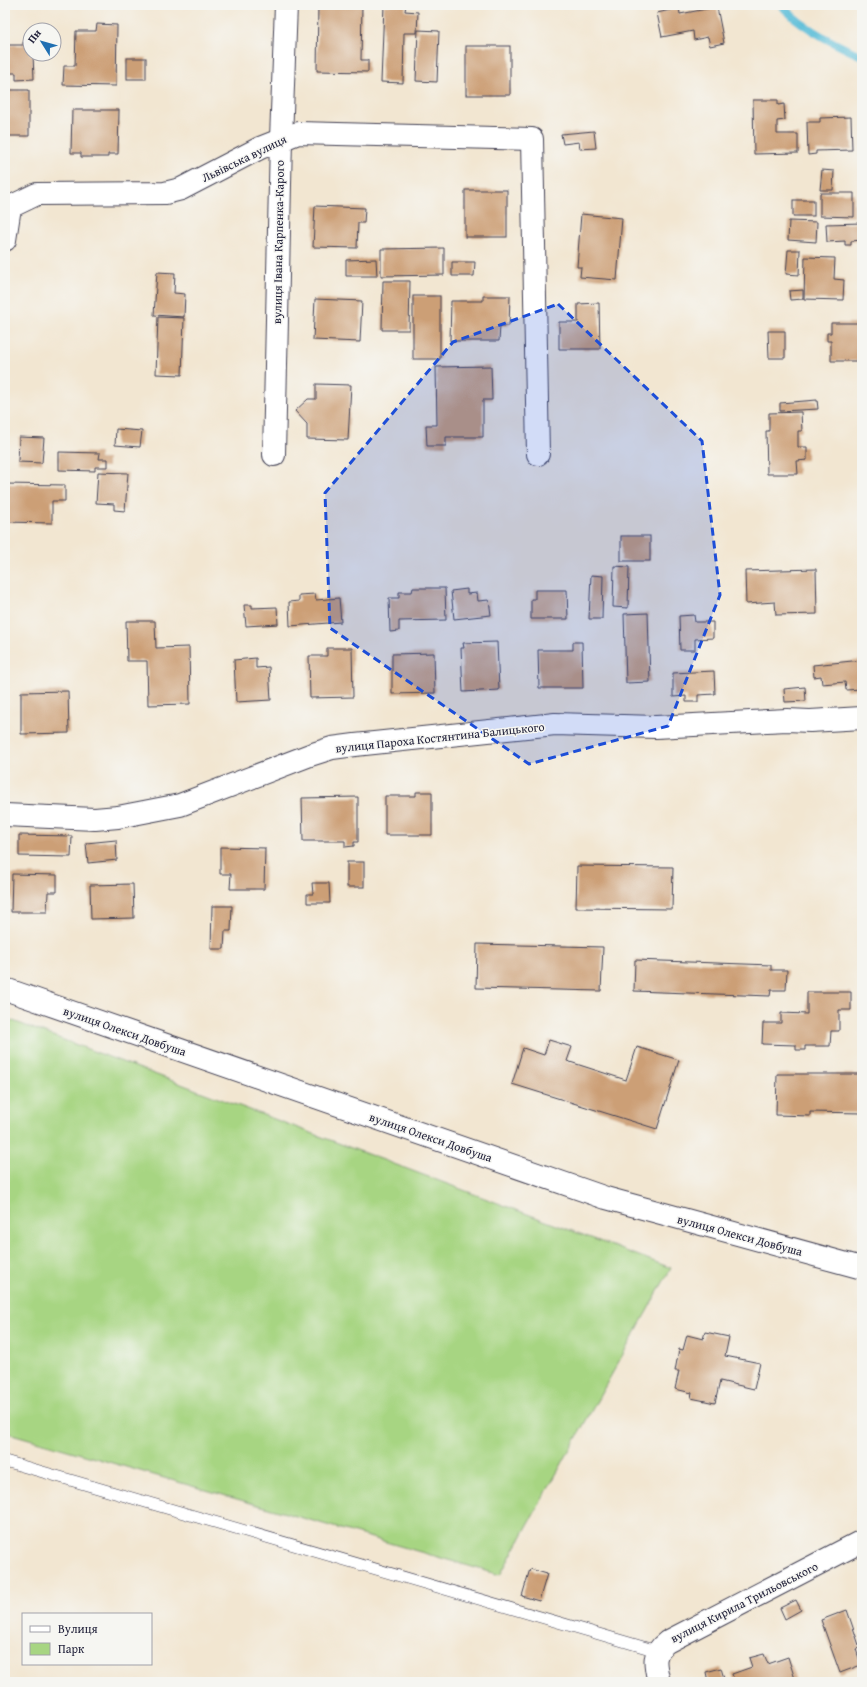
<svg xmlns="http://www.w3.org/2000/svg" width="867" height="1687" font-family="'Gentium Book Plus',serif">
  <style>
    .green { fill: #a7d582; stroke: #647c5e }
    .lines { fill: none; stroke-linecap: round; stroke-linejoin: round }
    .stream { stroke: #5abdd8; stroke-width: 8 }
    .building { fill: #cc9f76 }
    .service-casing { stroke: #413f52; stroke-width: 12 }
    .minor-casing { stroke: #413f52; stroke-width: 24 }
    .service { stroke: #fff; stroke-width: 11 }
    .minor { stroke: #fff; stroke-width: 22 }
    .marked { fill: #1d4ed8; fill-opacity: 0.2; stroke: #1d4ed8; stroke-width: 3; stroke-dasharray: 8 5; stroke-linejoin: round }
    .labels { text-anchor: middle; dominant-baseline: central; stroke-width: 3; stroke-linejoin: round; paint-order: stroke }
    .street-label { font-size: 12px; fill: #22223b; stroke: #f6f6f2 }
  </style>
  <rect width="100%" height="100%" fill="#f6f6f2"/>
  <filter id="ink" filterUnits="userSpaceOnUse"><feTurbulence type="fractalNoise" baseFrequency=".025" numOctaves="2"/><feDisplacementMap in="SourceGraphic" scale="8" xChannelSelector="R" yChannelSelector="G"/><feConvolveMatrix kernelMatrix="1 2 1 2 8 2 1 2 1" color-interpolation-filters="sRGB"/></filter>
  <filter id="wash" filterUnits="userSpaceOnUse"><feTurbulence type="fractalNoise" baseFrequency=".012" numOctaves="4" result="noise"/><feDisplacementMap in="SourceGraphic" scale="16" xChannelSelector="R" yChannelSelector="G"/><feGaussianBlur stdDeviation="0.9" result="paint"/><feColorMatrix in="noise" values="0 0 0 0 0 0 0 0 0 0 0 0 0 0 0 0 0 1.4 0 .05"/><feComposite in="paint" operator="in"/></filter>
  <g filter="url(#wash)">
    <rect width="100%" height="100%" fill="#f2e6d1"/>
    <!-- green -->
    <path class="green" d="M5,1018L671,1268L500,1575L5,1432Z"/>
    <g class="lines">
      <!-- stream -->
      <path class="stream" d="M781,5C802,28 834,44 862,56"/>
    </g>
    <g id="blocks">
      <!-- building -->
      <g class="building">
        <path d="M318,5H362L361,60H368V72L317,71Z"/>
        <path d="M384,5H406L405,11L418,12L417,33H404L403,83L381,82Z"/>
        <path d="M717,7L724,43L710,46L708,37L694,40L693,31L662,37L657,13L679,8L680,14Z"/>
        <path d="M97,24L117,25L116,86L63,85L64,66H75L76,31H96Z"/>
        <path d="M418,30L439,31L437,82L416,81Z"/>
        <path d="M23,42H30V54H33L34,79L16,80V73H5V45H23Z"/>
        <rect x="466" y="46" width="44" height="49"/>
        <rect x="127" y="58" width="19" height="21"/>
        <path d="M5,85H9V90H29V136H5Z"/>
        <path d="M753,100H778V105L784,104L785,120L777,121V134H798V153L754,154Z"/>
        <path d="M72,110H119L118,154H108V157H81V153H71Z"/>
        <path d="M851,117L852,150L816,151V154L808,155L807,122H820V118Z"/>
        <path d="M594,131L596,148L580,149L579,142L563,144L561,134Z"/>
        <path d="M822,170L834,171L833,190H820Z"/>
        <rect x="465" y="190" width="42" height="47"/>
        <path d="M820,193H854V217L820,216Z"/>
        <rect x="793" y="200" width="21" height="16"/>
        <path d="M315,206L365,208L364,223H358L357,248L313,247Z"/>
        <path d="M581,214L622,218L617,280L580,277L581,267H577Z"/>
        <path d="M789,221L817,222L816,242L788,240Z"/>
        <path d="M862,223V240L851,241V245H845V241L827,242L826,224Z"/>
        <path d="M444,248V275L381,276V249Z"/>
        <path d="M788,250H800L799,275L786,274Z"/>
        <path d="M805,257L835,258L834,279L844,280L843,300L804,299Z"/>
        <path d="M376,259L377,276H346V260Z"/>
        <path d="M452,262H475L474,276H452Z"/>
        <path d="M157,272L175,273L174,293L185,294L184,317L154,315Z"/>
        <path d="M383,281H410L409,330H382Z"/>
        <path d="M803,290V299L790,300L789,291Z"/>
        <rect x="413" y="296" width="27" height="63"/>
        <path d="M483,296H510L509,326H500L499,341H450L451,301H483Z"/>
        <path d="M315,299L362,301L360,342L313,340Z"/>
        <path d="M599,303L600,349H559V322H578V304Z"/>
        <path d="M158,317L184,318L182,375L156,374Z"/>
        <path d="M831,323H859V361H831V341H827V333H831Z"/>
        <path d="M768,331H785V358H769Z"/>
        <path d="M491,366L492,400H483V437H446V446H427L426,425H437L436,367Z"/>
        <path d="M316,384L351,385L348,440L307,439V424L295,411L308,399H316Z"/>
        <path d="M817,400L818,409L780,411V403Z"/>
        <path d="M801,412L802,431H798V447H807V460L797,461L798,474H767L766,431H769V413Z"/>
        <path d="M116,429L142,431L140,447L115,445Z"/>
        <path d="M19,437L44,438L42,463L18,462Z"/>
        <path d="M59,452L100,453L99,459H108V467H95V471L59,470Z"/>
        <path d="M98,472L128,473L125,511L114,510V504L96,503Z"/>
        <path d="M5,484L65,485V501H52V523L5,522Z"/>
        <rect x="621" y="536" width="29" height="25"/>
        <path d="M614,566L629,567L628,608L613,607Z"/>
        <path d="M816,569L817,614L776,615L775,602L746,604L745,571Z"/>
        <path d="M591,575L603,576L602,619H589Z"/>
        <path d="M413,588H445L446,620L399,621V631L390,632L389,598H399V592H412Z"/>
        <path d="M467,589V594L477,593L478,601L489,600L491,615L454,619L451,591Z"/>
        <path d="M535,590H567L568,619H531V599H535Z"/>
        <path d="M315,594L316,600L339,598L341,622L290,626L289,602L299,601V595Z"/>
        <path d="M244,605H252V608L277,607L278,624L246,626Z"/>
        <path d="M648,613L650,682L626,683L624,614Z"/>
        <path d="M694,615L695,622H713V638L695,639V650H680L679,616Z"/>
        <path d="M126,621H155L156,648L189,647L190,704L148,705L147,661H127Z"/>
        <path d="M497,642L499,690L463,692L461,648H464L463,643Z"/>
        <path d="M573,642H582L583,688H539L538,650H573Z"/>
        <path d="M327,648H352L353,697L310,698L309,656H327Z"/>
        <path d="M434,653L435,693L392,694V654Z"/>
        <path d="M256,658V668L269,667L271,700L236,702L234,660Z"/>
        <path d="M862,660L861,689L846,690L845,682L822,684L821,676L814,677L813,665Z"/>
        <path d="M714,671L715,694L698,695V702H686V696L673,697V673Z"/>
        <path d="M805,687L806,701L785,702L784,689Z"/>
        <path d="M68,691L69,733L21,734V692Z"/>
        <path d="M416,792H432V835H385V796H416Z"/>
        <path d="M358,797V842H354V846L345,847V841H303L302,798Z"/>
        <path d="M19,835L72,836L71,857L19,856Z"/>
        <path d="M116,840L117,860L88,863L86,843Z"/>
        <path d="M220,847L265,848L264,889H230L231,874H220Z"/>
        <rect x="347" y="862" width="17" height="25"/>
        <path d="M577,866L673,867L672,909L576,908Z"/>
        <path d="M12,874L57,875V892H48L47,912H11Z"/>
        <path d="M312,883H329L330,903H307V894H313Z"/>
        <path d="M133,884L134,918L91,919L90,885Z"/>
        <path d="M212,906H232L231,931H225L224,949H211Z"/>
        <path d="M477,944L603,947L601,991L476,988Z"/>
        <path d="M635,960L771,965V970H787L786,990H771L770,996L634,991Z"/>
        <path d="M807,992H851V1010H839V1031H831L830,1046H805V1050H796V1045L762,1044L763,1023H781V1013L807,1014Z"/>
        <path d="M549,1040L572,1047L567,1061L626,1080L637,1047L679,1060L657,1129L512,1084L523,1048L544,1055Z"/>
        <path d="M777,1074H862V1113L810,1112V1116L776,1115Z"/>
        <path d="M705,1332L729,1337L725,1356L760,1363L754,1389L720,1381L715,1403L691,1398L692,1393L675,1389L679,1371H675L679,1349L683,1350L687,1335L703,1339Z"/>
        <path d="M530,1569L547,1574L539,1601L522,1596Z"/>
        <path d="M796,1600L801,1610L785,1619L780,1608Z"/>
        <path d="M847,1610L860,1648L856,1649L861,1665L840,1673L821,1620Z"/>
        <path d="M764,1654L768,1664L788,1657L796,1682H735L732,1674L752,1667L749,1658Z"/>
        <path d="M721,1668L725,1682H708L706,1672Z"/>
      </g>
    </g>
  </g>
  <g filter="url(#ink)">
    <use href="#blocks" fill-opacity="0" stroke="#413f52" stroke-width="1"/>
    <g class="lines">
      <defs>
        <path id="service" d="M5,1461L657,1651"/>
        <g id="minor">
          <path d="M5,206L10,207L37,194L165,193L181,189L260,148L298,133L532,139L538,454"/>
          <path d="M5,240L10,207"/>
          <path d="M274,455L281,139L286,5"/>
          <path d="M5,815L95,819L118,817L180,805L310,755L332,748L355,745L555,724L656,727L787,720L810,721L862,718"/>
          <path d="M5,989L606,1198L862,1268"/>
          <path d="M659,1682C655,1665 651,1654 667,1642L862,1541"/>
        </g>
      </defs>
      <!-- service casing -->
      <use href="#service" class="service-casing"/>
      <!-- minor casing -->
      <use href="#minor" class="minor-casing"/>
      <!-- service -->
      <use href="#service" class="service"/>
      <!-- minor -->
      <use href="#minor" class="minor"/>
    </g>
  </g>
  <!-- marked area -->
  <path class="marked" d="M558,304L702,441L720,595L668,726L529,764L330,628L325,493L453,342Z"/>
  <g class="labels">
    <!-- street labels -->
    <g class="street-label">
      <text transform="translate(244 158) rotate(-26)">Львівська вулиця</text>
      <text transform="translate(278 242) rotate(-89)">вулиця Івана Карпенка-Карого</text>
      <text transform="translate(440 737) rotate(-6)">вулиця Пароха Костянтина Балицького</text>
      <text transform="translate(125 1031) rotate(19)">вулиця Олекси Довбуша</text>
      <text transform="translate(431 1137) rotate(19)">вулиця Олекси Довбуша</text>
      <text transform="translate(740 1235) rotate(15)">вулиця Олекси Довбуша</text>
      <text transform="translate(744 1602) rotate(-27)">вулиця Кирила Трильовського</text>
    </g>
  </g>
  <!-- margin -->
  <rect width="867" height="1687" fill="none" stroke="#f6f6f2" stroke-width="20"/>
  <!-- legend -->
  <rect x="22" y="1613" width="130" height="52" fill="#f6f6f2" stroke="#a1a1a9"/>
  <rect x="30" y="1626" width="20" height="6" fill="#ffffff" stroke="#a1a1a9"/>
  <text x="58" y="1633" font-size="12" fill="#22223b">Вулиця</text>
  <rect x="30" y="1643" width="20" height="12" fill="#a7d582" stroke="#a1a1a9"/>
  <text x="58" y="1653" font-size="12" fill="#22223b">Парк</text>
  <!-- north arrow -->
  <g transform="translate(42 42) rotate(307)"><circle r="19" fill="#f6f6f2" stroke="#a1a1a9"/>
  <path d="M0-3L7 15L0 10L-7 15Z" fill="#1f6fb2"/>
  <text y="-6" font-size="11" font-weight="bold" text-anchor="middle" fill="#22223b">Пн</text>
  </g>
</svg>
